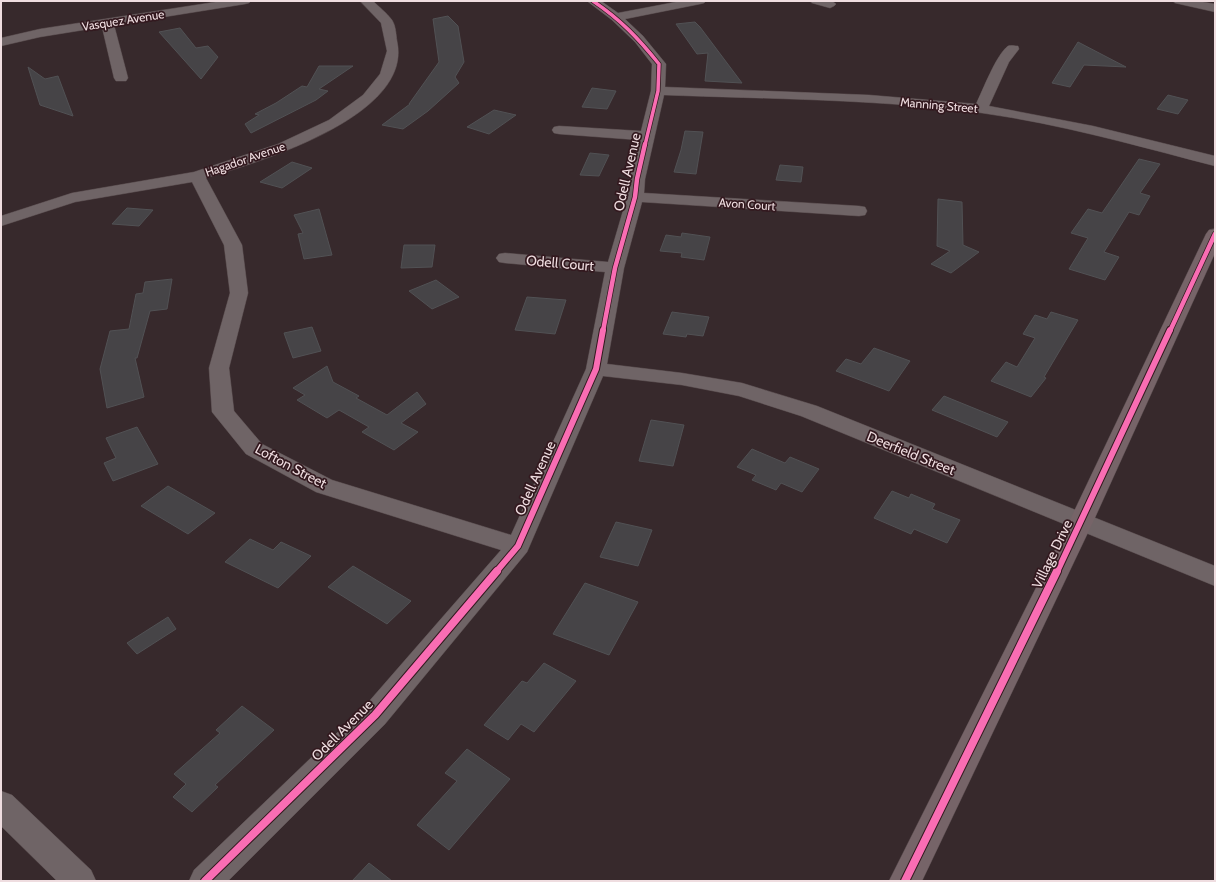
<svg xmlns="http://www.w3.org/2000/svg" width="1216" height="882" font-family="Cabin,sans-serif">
  <style>
    .building { fill: #464447; stroke: #515154 }
    .lines { fill: none; stroke-linecap: round; stroke-linejoin: round }
    .minor-casing { stroke: #544749; stroke-width: 1 }
    .major-casing { stroke: #544749; stroke-width: 1 }
    .minor { fill: #6f6466; fill-rule: evenodd }
    .major { fill: #766468; fill-rule: evenodd }
    .cycleway-far3-casing { stroke: #33191f; stroke-width: 5 }
    .cycleway-far2-casing { stroke: #33191f; stroke-width: 6 }
    .cycleway-far1-casing { stroke: #33191f; stroke-width: 8 }
    .cycleway-casing { stroke: #33191f; stroke-width: 10 }
    .cycleway-far3 { stroke: #f96db3; stroke-width: 3.5 }
    .cycleway-far2 { stroke: #f96db3; stroke-width: 4.5 }
    .cycleway-far1 { stroke: #f96db3; stroke-width: 6 }
    .cycleway { stroke: #f96db3; stroke-width: 8 }
    .labels { text-anchor: middle; dominant-baseline: central; stroke-width: 3.5; stroke-linejoin: round; paint-order: stroke }
    .far-street-label { font-size: 12px; fill: #efdde0; stroke: #33191f }
    .street-label { font-size: 14px; fill: #efdde0; stroke: #33191f }
  </style>
  <rect width="100%" height="100%" fill="#37292c"/>
  <!-- building -->
  <g class="building">
    <path d="M448,16L458,26L464,62L455,77L459,83L428,111L403,129L382,125L410,104H409L439,62L433,19Z"/>
    <path d="M695,22L700,27L742,83L705,81L708,53L697,54L676,24Z"/>
    <path d="M180,28L196,48L208,46L218,57L201,79L159,32Z"/>
    <path d="M1078,42L1126,67L1084,65L1070,87L1052,83Z"/>
    <path d="M319,66H353L319,89L328,91L316,100L251,133L245,124L259,115L255,114L276,103L302,86L307,87Z"/>
    <path d="M28,67L45,79L58,76L73,116L40,105Z"/>
    <path d="M592,88L616,91L607,109L582,107Z"/>
    <path d="M1168,95L1188,100L1178,114L1157,109Z"/>
    <path d="M494,110L516,115L489,134L467,127Z"/>
    <path d="M685,131L703,132L696,174L674,172L681,150Z"/>
    <path d="M590,153L609,155L599,176L580,175Z"/>
    <path d="M1139,159L1160,164L1140,193L1150,196L1139,215L1129,212L1104,252L1119,257L1105,280L1069,269L1088,238L1071,233L1088,209L1102,213Z"/>
    <path d="M292,162L312,168L282,188L260,182Z"/>
    <path d="M780,165L803,167L801,182L776,180Z"/>
    <path d="M938,199L962,202L963,245L979,252L951,273L931,264L950,251L937,246Z"/>
    <path d="M127,208L153,210L139,226L112,224Z"/>
    <path d="M319,209L332,255L304,259L298,234L303,233L294,215Z"/>
    <path d="M682,233L710,237L704,260L681,257L682,253L660,251L666,235L681,237Z"/>
    <path d="M404,245H435L432,267L401,268Z"/>
    <path d="M172,279L167,309L150,311L137,358H135L144,397L107,408L100,369L110,331L129,329L136,294L143,293L145,282Z"/>
    <path d="M436,280L459,297L432,309L409,291Z"/>
    <path d="M527,297L566,300L555,334L515,330Z"/>
    <path d="M672,312L709,317L703,336L687,334L686,337L663,334Z"/>
    <path d="M1051,312L1078,320L1044,377L1046,378L1031,397L991,381L1006,362L1017,367L1035,338L1023,334L1035,315L1047,319Z"/>
    <path d="M312,327L321,351L293,358L284,333Z"/>
    <path d="M874,348L910,361L889,391L836,371L846,359L861,364Z"/>
    <path d="M327,366L333,382L359,396L356,398L387,415L417,392L426,404L401,423L418,432L394,450L362,432L369,427L339,410L327,418L297,400L305,395L293,388Z"/>
    <path d="M944,396L1008,422L997,437L932,410Z"/>
    <path d="M651,420L684,425L673,466L639,461Z"/>
    <path d="M137,427L158,464L113,481L104,463L116,458L106,438Z"/>
    <path d="M752,449L785,463L790,457L819,469L802,492L781,483L776,490L752,480L756,475L737,467Z"/>
    <path d="M168,486L215,513L188,534L141,506Z"/>
    <path d="M892,491L909,498L911,494L935,504L932,509L960,520L947,543L914,529L911,534L874,518Z"/>
    <path d="M616,522L652,530L638,566L600,557Z"/>
    <path d="M250,539L273,550L281,542L311,556L278,588L225,562Z"/>
    <path d="M353,566L411,601L387,624L328,587Z"/>
    <path d="M585,583L638,602L609,655L553,634Z"/>
    <path d="M168,617L176,629L137,654L127,643Z"/>
    <path d="M544,663L576,681L534,732L521,724L508,740L484,725L522,681L527,683Z"/>
    <path d="M242,706L274,730L215,785L218,787L192,812L173,797L186,784L174,774L220,733L216,730Z"/>
    <path d="M467,749L510,779L449,850L417,825L457,781L445,773Z"/>
    <path d="M369,863L392,881H352Z"/>
  </g>
  <g class="lines">
    <defs>
      <g id="minor">
        <path d="M222,1H251L249,3L245,4L114,25L128,78L126,81H116L114,78L102,27L40,37L1,46V38L40,29Z"/>
        <path d="M360,1H373C379,7 387,13 392,20C396,26 396,35 397,41C414,116 259,162 206,178L242,245L248,293L229,368L234,411L262,444L332,480L511,535L586,369L605,272L505,263L499,262L496,258L499,254L505,253L608,262L627,197L629,179L639,140L559,134L554,133L552,130L554,127L559,126L641,131L651,91L652,64L635,42L612,20L587,1H601L618,13L681,1H706L704,3L700,4L625,19L643,36L666,64L665,87L869,95L976,104C983,90 996,55 1008,46C1011,45 1015,46 1018,46L1019,49L1009,62L989,106L1093,126L1215,156V166C1138,146 1061,124 982,113C878,99 769,99 664,95L645,179L644,193L859,206L865,207L867,211L865,215L859,216L642,202L624,268L607,364L682,373L742,383L817,406L1215,566V586L801,416L739,396L682,385L603,376L527,552L385,724L228,881H189L194,870L365,706L501,550L316,492L246,454L212,412L209,368L230,293L224,245L192,182L75,202L1,226V216L72,193L194,172L278,144L329,120L363,95L380,74L387,51L381,23Z"/>
        <path d="M810,1H832L836,4L834,6L830,8L812,3Z"/>
        <path d="M1173,1H1197L1215,4V12L1175,3Z"/>
        <path d="M1,791L12,795L91,870L96,881H57L1,826Z"/>
      </g>
      <path id="major" d="M1215,229V253L1093,522L922,881H889L1069,522L1206,234L1209,230Z"/>
    </defs>
    <!-- minor casing -->
    <use href="#minor" class="minor-casing"/>
    <!-- major casing -->
    <use href="#major" class="major-casing"/>
    <!-- minor -->
    <use href="#minor" class="minor"/>
    <!-- major -->
    <use href="#major" class="major"/>
    <defs>
      <path id="cycleway-far3" d="M593,1C621,20 638,38 659,64L658,91L645,145"/>
      <g id="cycleway-far2">
        <path d="M603,331L615,268L635,197L637,179L645,144"/>
        <path d="M1170,331L1215,234"/>
      </g>
      <g id="cycleway-far1">
        <path d="M496,572L518,546L596,369L603,330"/>
        <path d="M1057,572L1170,330"/>
      </g>
      <g id="cycleway">
        <path d="M205,881L375,715L497,571"/>
        <path d="M905,881L1057,571"/>
      </g>
    </defs>
    <!-- cycleway-far3 casing -->
    <use href="#cycleway-far3" class="cycleway-far3-casing"/>
    <!-- cycleway-far2 casing -->
    <use href="#cycleway-far2" class="cycleway-far2-casing"/>
    <!-- cycleway-far1 casing -->
    <use href="#cycleway-far1" class="cycleway-far1-casing"/>
    <!-- cycleway casing -->
    <use href="#cycleway" class="cycleway-casing"/>
    <!-- cycleway-far3 -->
    <use href="#cycleway-far3" class="cycleway-far3"/>
    <!-- cycleway-far2 -->
    <use href="#cycleway-far2" class="cycleway-far2"/>
    <!-- cycleway-far1 -->
    <use href="#cycleway-far1" class="cycleway-far1"/>
    <!-- cycleway -->
    <use href="#cycleway" class="cycleway"/>
  </g>
  <g class="labels">
    <!-- far-street labels -->
    <g class="far-street-label">
      <text transform="translate(123 20) rotate(-9)">Vasquez Avenue</text>
      <text transform="translate(939 105) rotate(5)">Manning Street</text>
      <text transform="translate(245 159) rotate(-19)">Hagador Avenue</text>
      <text transform="translate(747 204) rotate(4)">Avon Court</text>
    </g>
    <!-- street labels -->
    <g class="street-label">
      <text transform="translate(627 172) rotate(-77)">Odell Avenue</text>
      <text transform="translate(560 263) rotate(5)">Odell Court</text>
      <text transform="translate(911 453) rotate(22)">Deerfield Street</text>
      <text transform="translate(291 466) rotate(28)">Lofton Street</text>
      <text transform="translate(535 478) rotate(-66)">Odell Avenue</text>
      <text transform="translate(1052 554) rotate(-64)">Village Drive</text>
      <text transform="translate(342 730) rotate(-45)">Odell Avenue</text>
    </g>
  </g>
  <!-- border -->
  <rect width="1216" height="882" fill="none" stroke="#efdde0" stroke-width="4"/>
</svg>
